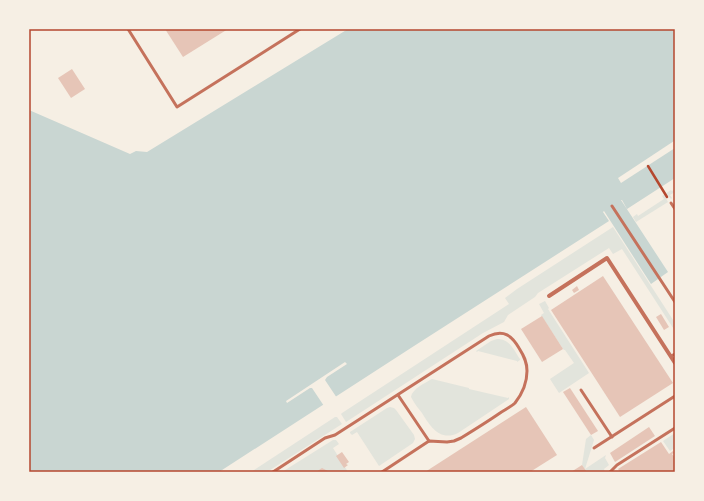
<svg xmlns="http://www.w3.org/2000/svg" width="704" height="501" font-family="Figtree,sans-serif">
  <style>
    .green { fill: #e2e4dc }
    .water { fill: #c9d6d2 }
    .pier { fill: #f6efe4 }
    .building { fill: #e6c5b7 }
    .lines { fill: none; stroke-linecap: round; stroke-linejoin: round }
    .path { stroke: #b5482f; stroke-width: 2.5 }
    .service { stroke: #c5725c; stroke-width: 3 }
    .minor { stroke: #c5725c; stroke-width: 4 }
    .neatline { fill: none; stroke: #b5482f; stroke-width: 1.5 }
  </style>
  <rect width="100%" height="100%" fill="#f6efe4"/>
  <!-- green -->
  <g class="green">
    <path d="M675,189V192L670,195L672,198L671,199L666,193L664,195L668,202L636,222L633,217L637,214L638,216L664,199L662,196L671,190L672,191Z"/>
    <path d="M613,227L675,323V331L622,249L613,254L609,248L538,293L535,297L508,315L504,322L483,333L346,422L341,414L342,413L509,304L505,298L517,289Z"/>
    <path d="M545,301L549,308L548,309L589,373L559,393L550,379L574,363L565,350H564L563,349L541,315L544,313L539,304Z"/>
    <path d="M497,339C510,339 514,350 520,359V360L517,362V361L478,351L477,352L476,351L491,341Z"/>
    <path d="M432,379L469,388V389L508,398L509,397V399L458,433C440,442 430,426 422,413C418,408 414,403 411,397C412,389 425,383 432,379Z"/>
    <path d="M390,407L394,408L396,410L414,435L415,439L413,443L379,466L357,432L352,435L350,433V432L387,408Z"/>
    <path d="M335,417H337L342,424L267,472H251Z"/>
    <path d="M675,433V451L673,449L670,451L663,441Z"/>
    <path d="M591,435L594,440L585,469L606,455L605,458L609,465L604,469L605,472H587L582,465L586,439Z"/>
    <path d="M333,440H336L339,444L333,448L348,472H282Z"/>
  </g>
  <!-- water -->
  <path class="water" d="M348,29H675V178L627,209L622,200H621L668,272L651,284L604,211L603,212L609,221L414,346L219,472H29V110L130,154L136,151L147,152Z"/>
  <!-- pier -->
  <g class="pier">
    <path d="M674,141L675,148L621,183L618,178Z"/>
    <path d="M345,362L347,364L327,377L325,380L337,398L324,406L312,388H310L287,403L286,401Z"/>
  </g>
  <!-- building -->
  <g class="building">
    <path d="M165,29H228L183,57Z"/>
    <path d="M72,69L85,89L71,98L58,78Z"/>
    <path d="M603,276L673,383L620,417L551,310Z"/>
    <path d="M577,286L579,290L574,293L572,290Z"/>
    <path d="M661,314L669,327L664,330L656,317Z"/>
    <path d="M542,316L563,349L542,362L521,329Z"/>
    <path d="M570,388L598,431L591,435L563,392Z"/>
    <path d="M526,407L557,455L530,472H425Z"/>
    <path d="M649,427L655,436L615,462L610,453Z"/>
    <path d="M661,442L669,454L673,451L674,453L672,454L675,458V472H620L618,469Z"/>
    <path d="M342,452L349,462L346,464L348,465L344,468L336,456Z"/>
    <path d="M582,465L587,472H571Z"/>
    <path d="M322,468L330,472H316Z"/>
  </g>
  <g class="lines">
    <!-- path -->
    <path class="path" d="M648,166L667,197"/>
    <!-- service -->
    <g class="service">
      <path d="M128,29L177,107L300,29"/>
      <path d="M671,203L675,209"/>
      <path d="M612,206L675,302"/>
      <path d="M671,356L675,354"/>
      <path d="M581,390L612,437"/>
      <path d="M398,395L429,441"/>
      <path d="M594,448L675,396"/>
      <path d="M273,472L325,438L335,435L489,336C504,329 512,336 519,348C524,356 527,362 527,371C527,383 522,394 515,403C511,407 504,410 500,413C487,422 474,430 461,438L454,441L447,442L429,441L382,472"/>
      <path d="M610,472L617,465L675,428"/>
    </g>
    <!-- minor -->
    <path class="minor" d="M549,296L607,258L675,363"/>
  </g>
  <!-- border -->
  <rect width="704" height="501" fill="none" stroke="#f6efe4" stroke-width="60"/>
  <rect x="30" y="30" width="644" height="441" class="neatline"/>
</svg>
